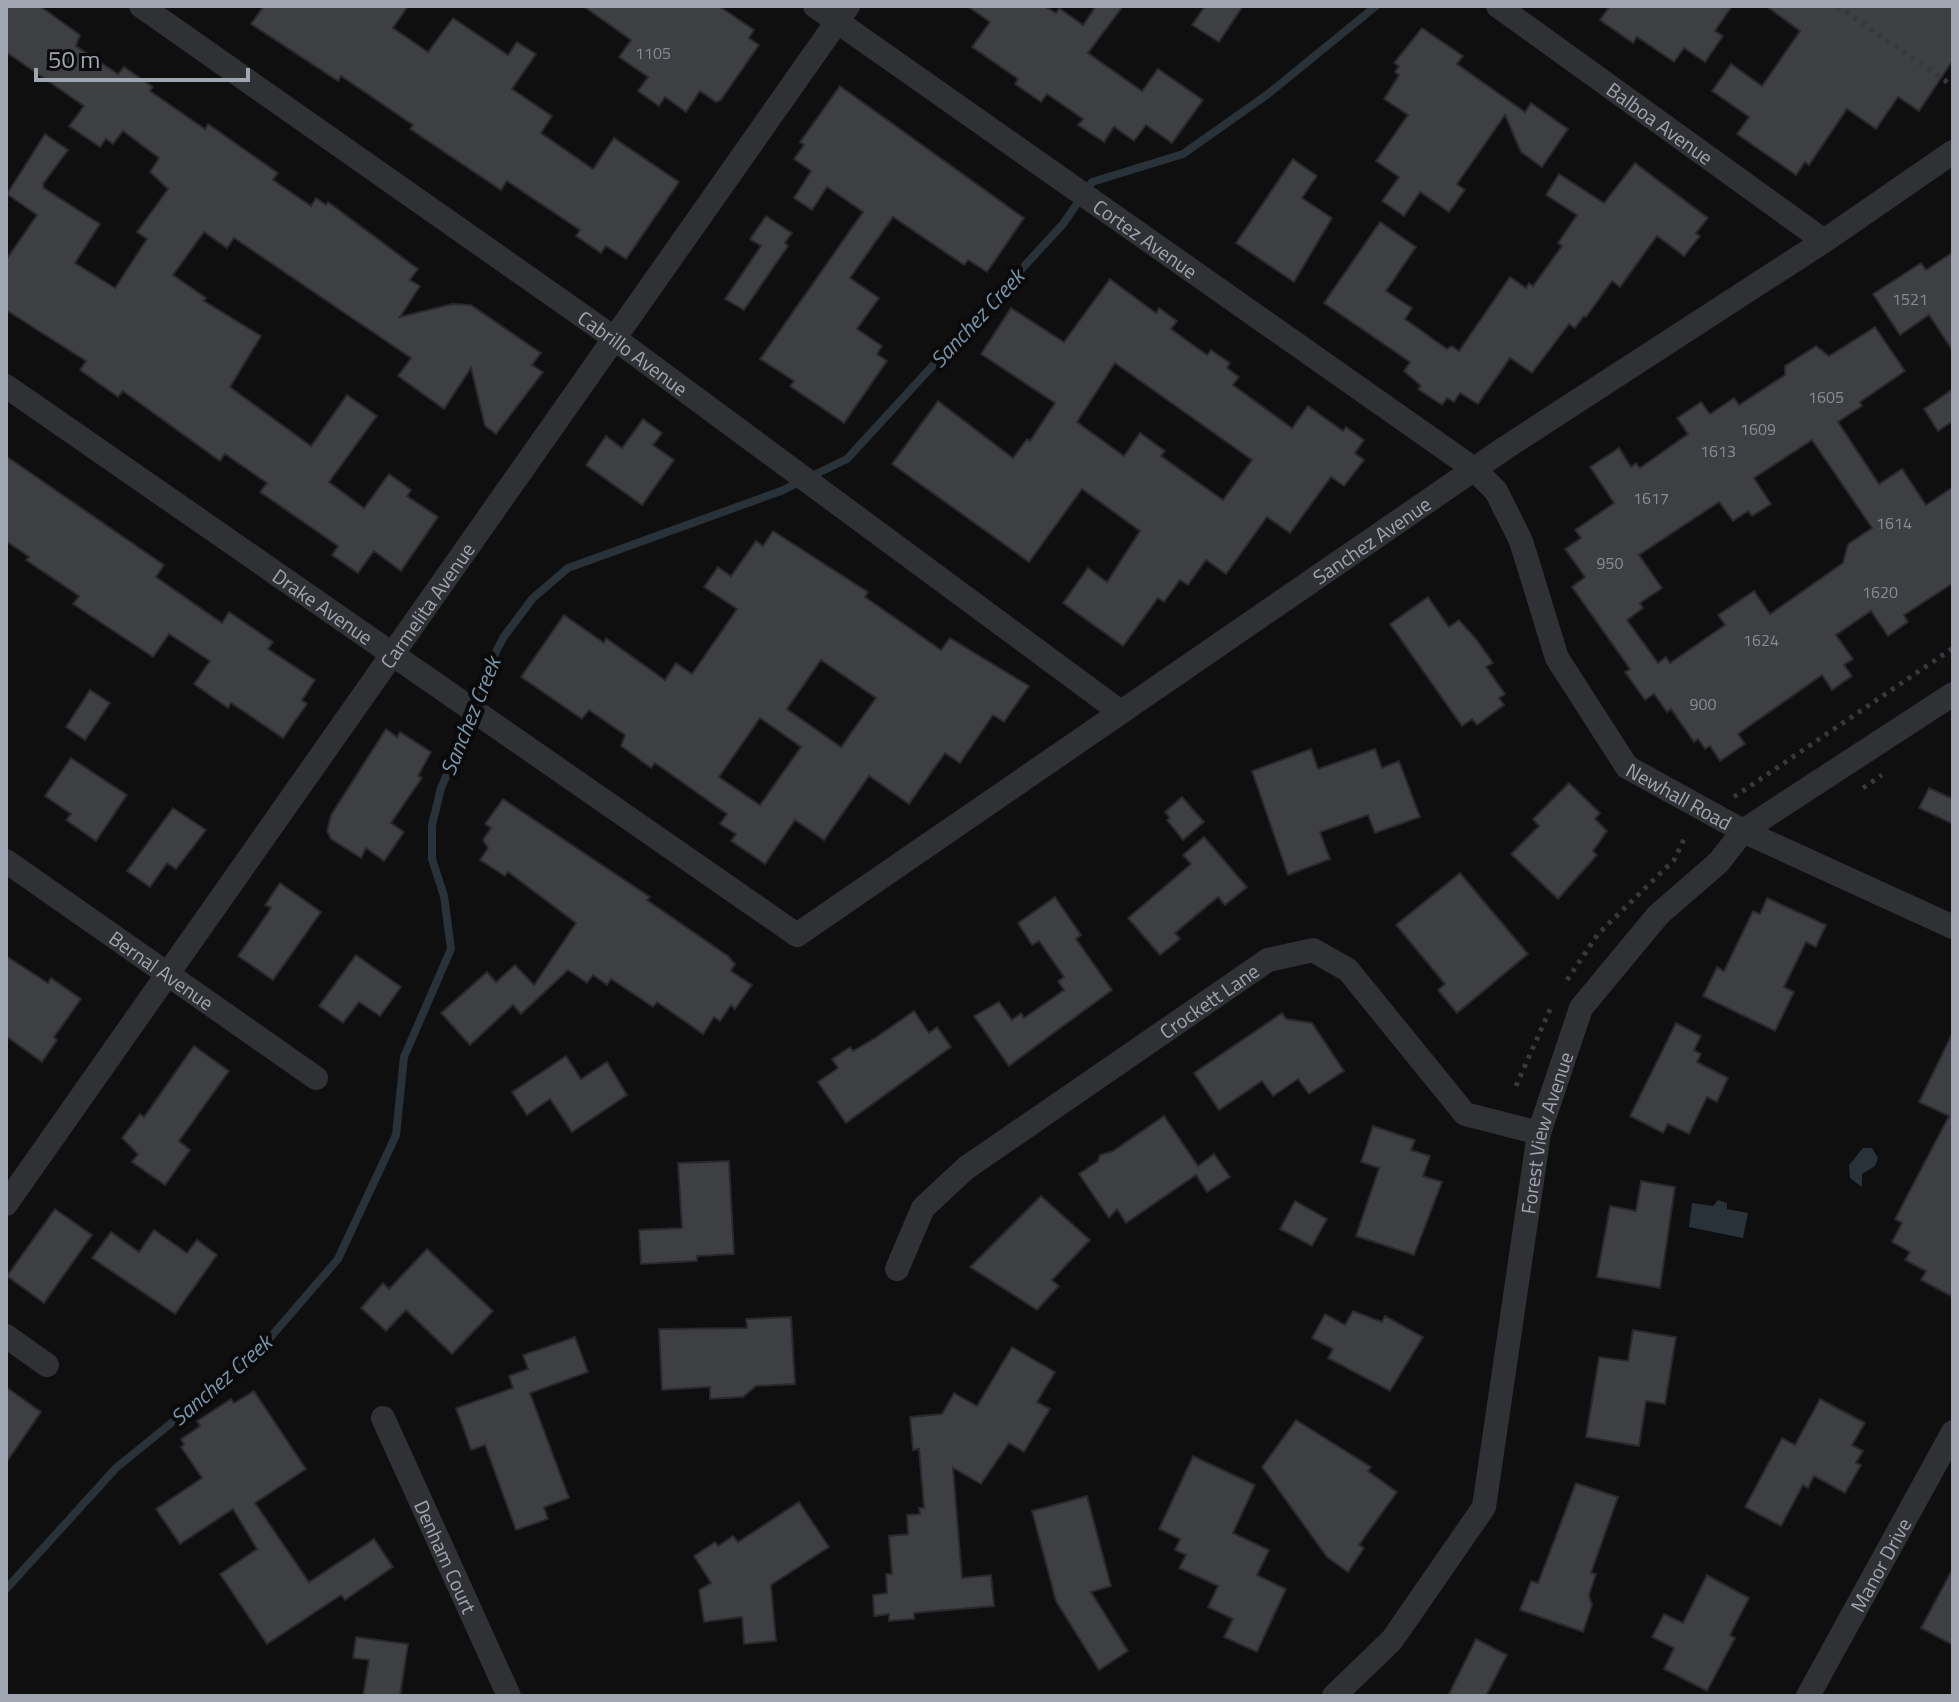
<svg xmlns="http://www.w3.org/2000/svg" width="1959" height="1702" font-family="'Titillium Web',sans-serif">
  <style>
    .water { fill: #293238 }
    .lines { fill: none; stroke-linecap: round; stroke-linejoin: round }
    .stream { stroke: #293238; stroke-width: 8 }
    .building { fill: #3e3f43; stroke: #29292c; stroke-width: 2; fill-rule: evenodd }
    .path { stroke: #36383c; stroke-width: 5; stroke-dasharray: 4 6; stroke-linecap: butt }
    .street { stroke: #303135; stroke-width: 24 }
    .labels { text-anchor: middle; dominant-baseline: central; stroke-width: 8; stroke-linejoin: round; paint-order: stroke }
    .number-label { font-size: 16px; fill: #888c96 }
    .street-label { font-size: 20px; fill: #a0a6b1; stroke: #0a0a0b }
    .water-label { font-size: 22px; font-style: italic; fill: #7697ad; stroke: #0a0a0b }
  </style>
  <rect width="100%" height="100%" fill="#0f0f10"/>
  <!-- water -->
  <g class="water">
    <path d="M1863,1148H1872L1878,1158L1875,1166L1862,1174V1187L1850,1178L1849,1165Z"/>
    <path d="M1718,1200L1727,1203V1209L1748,1213L1743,1238L1689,1227L1692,1203L1713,1206Z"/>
  </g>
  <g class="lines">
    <!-- stream -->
    <path class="stream" d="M6,1589L116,1468L256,1354L338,1259L396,1135L404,1057L451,949L444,896L432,859V825L441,788L459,747L480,683L503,638L533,598L568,568L781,491L847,459L1063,224L1092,182L1183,154L1268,94L1376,6"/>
  </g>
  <!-- building -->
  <g class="building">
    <path d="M6,6H40L80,35L76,46L118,74L124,67L153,87L150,91L205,129L208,124L278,173L273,180L311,206L316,198L326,205L328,202L418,269L410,280L420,286L400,317L452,304L471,305L541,353L532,365L543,372L496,434L485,426L471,368L444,409L398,376L411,358L234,238L227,248L204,232L173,275L206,298L204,301L261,336L230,387L311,446L347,395L377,416L329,482L364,508L389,474L411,490L407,496L438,517L401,571L374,551L358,573L332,555L338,546L260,492L267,483L225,454L220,461L123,391L118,397L80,370L86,361L6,310V260L37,215L7,194L45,134L68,150L43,184L44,188L100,224L75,263L115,288L147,239L137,232L168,189L150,172L159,158L123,131L113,144L106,139L100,147L69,126L84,106L6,52Z"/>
    <path d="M264,6H408L393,28L428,52L453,18L508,55L517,42L536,54L512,89L552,116L541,133L593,169L614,138L679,182L626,259L606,246L601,253L576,236L580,230L507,181L501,190L410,129L413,125L341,76L338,81L251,24Z"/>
    <path d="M583,6H719L754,30L749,38L759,45L721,100L716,102L700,91L686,112L665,97L659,106L638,91L648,77L619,57L631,40Z"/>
    <path d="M967,6H1044L1056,13L1059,8L1083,25L1096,6H1123L1088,53L1142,91L1158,69L1203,100L1172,143L1146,125L1134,141L1114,127L1104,142L1078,125L1083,119L1047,94L1041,102L1015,84L1018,79L972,47L990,22Z"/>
    <path d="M1205,6H1243L1219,42L1192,25Z"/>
    <path d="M1610,6H1732L1715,31L1723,36L1705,62L1684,48L1674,62L1637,37L1633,43L1600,20Z"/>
    <path d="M1766,6H1953V60L1919,111L1898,97L1876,129L1847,109L1809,165L1805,162L1796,175L1737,134L1749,117L1712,91L1731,64L1762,86L1800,31Z"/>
    <path d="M1422,28L1463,56L1457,64L1525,112L1531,103L1568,129L1542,167L1521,152L1505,115L1457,184L1465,190L1449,212L1420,192L1404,216L1382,201L1399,177L1376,161L1408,115L1384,99L1399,75L1395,72L1399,66L1394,63Z"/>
    <path d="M840,86L1024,218L987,272L968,260L964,265L893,217L850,278L879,298L857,329L882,346L877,354L887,361L844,423L790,386L794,381L760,359L863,212L827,187L812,210L794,198L811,171L794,159L804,145L800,142Z"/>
    <path d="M1293,159L1317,176L1302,198L1332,218L1294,282L1236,243Z"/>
    <path d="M1635,163L1708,218L1696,233L1700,236L1684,256L1657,236L1620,287L1612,281L1586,317L1584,316L1575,328L1569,324L1532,373L1510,358L1478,404L1460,393L1454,402L1447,398L1442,405L1418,389L1421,386L1404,371L1410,362L1324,303L1380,222L1416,247L1386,291L1412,308L1405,319L1447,349L1452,346L1459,351L1510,277L1526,288L1529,283L1533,286L1562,246L1558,243L1577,215L1546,195L1559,174L1604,203Z"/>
    <path d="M766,216L792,233L785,243L788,246L744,310L725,299L761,246L750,239Z"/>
    <path d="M1953,252V351L1929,315L1900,335L1873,294L1921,263L1926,270Z"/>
    <path d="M1110,279L1156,313L1159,308L1177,321L1171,329L1207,355L1211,350L1230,363L1227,368L1239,377L1233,385L1292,428L1308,406L1343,431L1346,427L1364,440L1355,453L1364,460L1344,486L1331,477L1290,533L1267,517L1226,574L1206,560L1188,585L1180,580L1164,602L1158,598L1123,646L1063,603L1088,568L1107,582L1140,531L1082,489L1029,562L892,464L938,401L1013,458L1027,439L1030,441L1055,403L981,354L1011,308L1064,342ZM1115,363L1252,460L1223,500L1161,456L1165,451L1140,433L1124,456L1077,422Z"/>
    <path d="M1875,327L1905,371L1860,402L1862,406L1838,422L1879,484L1902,469L1926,505L1953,487V583L1904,615L1908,622L1888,636L1871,611L1836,635L1853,659L1844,665L1852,676L1832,690L1822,675L1738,734L1745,744L1720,761L1710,746L1705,749L1698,739L1694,742L1671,709L1667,712L1654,694L1645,700L1625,672L1630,669L1572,587L1585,577L1565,549L1581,538L1575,530L1614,503L1590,467L1619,448L1631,467L1636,463L1640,468L1688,434L1677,418L1701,402L1710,414L1734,398L1739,405L1785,375V366L1816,346L1829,356ZM1812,440L1872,528L1848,544L1843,563L1770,614L1754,591L1718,615L1725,625L1670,663L1666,657L1658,663L1627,620L1643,608L1640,603L1662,588L1639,555L1719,502L1733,521L1748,511L1752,516L1771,504L1754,478Z"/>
    <path d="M1953,389V421L1938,431L1924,409Z"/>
    <path d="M643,419L662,433L653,445L674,460L642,505L586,465L606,436L622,448Z"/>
    <path d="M6,456L164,565L156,577L222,623L229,612L273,642L268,649L315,680L302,700L307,704L283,738L231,703L228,708L194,684L210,661L169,634L153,657L73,604L79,596L26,560L29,557L6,541Z"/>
    <path d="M773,531L868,592L865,597L941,650L950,638L1029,686L1004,722L993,715L960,763L945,753L909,804L869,776L824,840L795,820L765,864L731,841L736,834L720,824L727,814L655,763L651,768L621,746L625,735L589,710L582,719L521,677L564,615L604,643L606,638L665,680L676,663L692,674L737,609L704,587L718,567L731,576L756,541L763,546ZM821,660L876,698L841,747L787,709ZM760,718L801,747L760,805L719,777Z"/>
    <path d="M1428,597L1449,627L1459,620L1476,639L1493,663L1486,667L1505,694L1499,698L1504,705L1477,725L1472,719L1462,726L1390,624Z"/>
    <path d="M90,690L110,703L85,740L66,727Z"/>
    <path d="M386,729L397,737L400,732L431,752L418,776L422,778L391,823L404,832L384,861L366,848L361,858L331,839L327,831L331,815Z"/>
    <path d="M1311,749L1318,769L1375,749L1382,768L1399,761L1420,817L1375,833L1368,815L1320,832L1330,859L1288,875L1252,771Z"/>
    <path d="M71,758L127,795L96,841L66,820L71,814L45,796Z"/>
    <path d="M1569,783L1600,813L1595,819L1607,831L1593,851L1597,855L1558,899L1511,854L1539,826L1533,819Z"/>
    <path d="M1929,788L1953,799V824L1919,808Z"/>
    <path d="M1182,797L1204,822L1183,840L1167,820L1170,818L1165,812Z"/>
    <path d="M503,799L650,897L647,900L728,956L735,964L731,971L752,985L735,1009L731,1005L720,1021L714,1017L703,1034L657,1002L653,1007L611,979L607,985L593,975L587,983L568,970L521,1014L513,1005L470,1045L441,1013L487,972L496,982L515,965L534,985L576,923L508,872L505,876L480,860L488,848L483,840L491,828L485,824Z"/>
    <path d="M173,808L206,830L176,869L167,863L150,887L127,871Z"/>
    <path d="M1204,837L1247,887L1225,905L1218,897L1175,933L1180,939L1160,955L1128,918L1191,864L1183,855Z"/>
    <path d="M1460,873L1528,954L1457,1013L1438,990L1445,984L1396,925Z"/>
    <path d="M280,883L321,912L273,980L238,956L271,908L265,905Z"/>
    <path d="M1055,897L1081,935L1076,939L1112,990L1009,1066L974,1016L999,1002L1012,1020L1021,1013L1024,1018L1064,990L1058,981L1064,977L1039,941L1032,945L1018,923Z"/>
    <path d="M1767,898L1826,925L1816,947L1806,942L1784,987L1794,992L1775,1031L1703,996L1717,967L1724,971L1753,911L1760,914Z"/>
    <path d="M356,955L401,987L380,1016L359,1002L343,1023L319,1006Z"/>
    <path d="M6,956L48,983L51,978L81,999L54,1037L57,1040L42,1062L6,1036Z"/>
    <path d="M914,1011L929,1033L937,1027L951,1047L846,1123L818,1082L838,1068L832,1059L850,1047L853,1051L875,1038Z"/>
    <path d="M1282,1013L1286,1019L1312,1023L1344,1071L1309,1094L1298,1079L1273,1096L1262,1081L1219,1110L1194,1073Z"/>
    <path d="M1676,1023L1701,1036L1694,1050L1701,1054L1697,1062L1728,1078L1717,1102L1707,1097L1689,1134L1668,1124L1663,1133L1630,1116Z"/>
    <path d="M1953,1032V1297L1921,1280L1926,1271L1905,1260L1910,1252L1892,1242L1902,1223L1895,1219L1949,1116L1919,1102Z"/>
    <path d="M194,1046L229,1071L179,1141L190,1150L165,1185L132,1162L138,1154L122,1138L140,1114L144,1117Z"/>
    <path d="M566,1056L581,1079L607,1062L627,1095L572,1132L550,1099L527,1115L512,1092Z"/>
    <path d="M1164,1116L1198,1166L1214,1154L1230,1177L1207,1192L1196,1175L1126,1223L1117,1209L1109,1218L1079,1174L1098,1161L1100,1155L1113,1151Z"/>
    <path d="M1373,1126L1415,1140L1411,1150L1430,1156L1423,1176L1442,1182L1414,1255L1356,1236L1379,1168L1361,1162Z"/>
    <path d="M729,1161L734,1254L697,1256V1261L641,1264L639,1230L682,1228L678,1163Z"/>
    <path d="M1641,1181L1675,1187L1660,1288L1597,1277L1610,1206L1636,1211Z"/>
    <path d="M1041,1196L1090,1240L1052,1280L1059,1286L1037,1310L970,1267Z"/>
    <path d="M1295,1201L1327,1219L1312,1246L1280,1229Z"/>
    <path d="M55,1209L92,1235L44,1303L7,1276Z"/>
    <path d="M154,1230L187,1253L197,1240L217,1255L175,1314L92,1258L111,1232L139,1252Z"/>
    <path d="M427,1249L493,1311L452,1354L406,1310L386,1331L361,1308L383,1283L389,1289Z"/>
    <path d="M1353,1311L1382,1322L1385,1316L1423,1337L1390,1391L1328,1358L1333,1349L1312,1338L1325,1314L1345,1325Z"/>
    <path d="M791,1317L795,1384L756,1386L743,1397L710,1399V1387L662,1390L659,1329L747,1328L746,1319Z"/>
    <path d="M1633,1330L1676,1337L1665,1404L1646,1401L1639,1446L1586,1437L1599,1357L1628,1361Z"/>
    <path d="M575,1337L588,1372L530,1393L569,1498L544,1507L548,1519L516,1530L485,1445L471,1450L456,1408L513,1388L509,1376L528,1369L523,1355Z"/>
    <path d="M1012,1347L1055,1372L1037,1402L1050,1409L1024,1452L1009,1443L981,1484L953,1468L962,1578L991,1575L994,1606L914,1613V1619L889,1621V1614L874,1616L873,1595L887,1593L886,1574H892L889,1536L908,1534L907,1515L920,1514L919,1508H924L919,1449L913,1450L910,1417L942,1414L954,1393L977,1406Z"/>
    <path d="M6,1387L41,1412L6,1463Z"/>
    <path d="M254,1391L306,1469L255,1503L309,1582L374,1539L393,1567L345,1600L341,1595L267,1644L220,1574L257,1549L233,1509L180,1544L156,1509L202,1478L181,1447L184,1445L181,1439L200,1426L197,1421L231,1399L234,1403Z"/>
    <path d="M1820,1399L1865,1423L1852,1445L1863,1451L1856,1463L1861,1465L1845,1493L1814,1476L1808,1488L1803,1485L1781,1526L1745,1507L1782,1438L1795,1445Z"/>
    <path d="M1296,1420L1371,1467L1368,1471L1397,1492L1359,1545L1364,1548L1348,1572L1327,1557L1262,1467Z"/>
    <path d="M1193,1456L1255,1485L1233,1533L1269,1550L1257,1575L1286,1589L1257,1652L1224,1637L1233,1619L1208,1607L1218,1586L1179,1568L1186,1555L1175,1550L1180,1539L1159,1529Z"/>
    <path d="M1576,1483L1618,1497L1591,1573L1596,1574L1589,1595L1592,1605L1583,1632L1520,1610L1531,1581L1538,1583Z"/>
    <path d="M1087,1496L1111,1586L1091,1592L1128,1651L1099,1670L1056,1601L1032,1511Z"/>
    <path d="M799,1502L829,1547L771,1585L776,1641L744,1644L742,1617L704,1622L699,1590L711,1583L694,1556L715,1542L718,1546L733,1536L738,1542Z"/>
    <path d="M1953,1568V1645L1921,1628Z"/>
    <path d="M1707,1575L1749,1598L1730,1635L1735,1638L1707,1691L1664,1669L1674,1648L1652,1637L1664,1614L1683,1623Z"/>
    <path d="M356,1637L408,1644L400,1696H363L369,1660L353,1658Z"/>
    <path d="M1476,1639L1507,1655L1486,1696H1448Z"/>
  </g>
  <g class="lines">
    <!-- path -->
    <g class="path">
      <path d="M1837,6L1953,86"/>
      <path d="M1863,788L1882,775"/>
      <path d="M1734,797L1953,648"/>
      <path d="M1567,980L1598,934L1674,860L1685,837"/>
      <path d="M1516,1086L1552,1005"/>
    </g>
    <!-- street -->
    <g class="street">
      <path id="s1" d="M141,6L614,338L1119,711"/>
      <path id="s2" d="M815,6L1474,469L1496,491L1521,541L1557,658L1627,767L1743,831L1953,927"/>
      <path id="s3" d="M1498,6L1824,241"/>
      <path id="s4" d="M6,386L797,935L1505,448L1824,241L1953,152"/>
      <path id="s5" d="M6,861L316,1078"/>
      <path id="s6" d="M6,1204L848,6"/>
      <path id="s7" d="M897,1269L923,1208L966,1168L1268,960L1313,950L1348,970L1465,1114L1539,1133"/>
      <path d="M6,1336L47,1365"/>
      <path id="s8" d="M383,1418L509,1696"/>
      <path id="s9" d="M1334,1696L1392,1640L1484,1507L1539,1133L1581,1008L1658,915L1719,862L1743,831L1953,694"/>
      <path id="s10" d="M1808,1696L1953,1432"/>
    </g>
  </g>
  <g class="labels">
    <!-- number labels -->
    <g class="number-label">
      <text x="653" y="53">1105</text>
      <text x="1910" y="299">1521</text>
      <text x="1826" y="397">1605</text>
      <text x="1758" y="429">1609</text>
      <text x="1718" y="451">1613</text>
      <text x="1651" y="498">1617</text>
      <text x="1894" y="523">1614</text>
      <text x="1610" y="563">950</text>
      <text x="1880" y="592">1620</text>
      <text x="1761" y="640">1624</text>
      <text x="1703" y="704">900</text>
    </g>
    <!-- street labels -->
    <g class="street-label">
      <text stroke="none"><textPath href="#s3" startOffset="200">Balboa Avenue</textPath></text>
      <text stroke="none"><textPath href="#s2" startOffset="404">Cortez Avenue</textPath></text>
      <text stroke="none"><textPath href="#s1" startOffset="602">Cabrillo Avenue</textPath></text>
      <text stroke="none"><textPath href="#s4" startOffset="1660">Sanchez Avenue</textPath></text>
      <text stroke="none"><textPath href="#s6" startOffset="732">Carmelita Avenue</textPath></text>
      <text stroke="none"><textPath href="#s4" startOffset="386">Drake Avenue</textPath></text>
      <text stroke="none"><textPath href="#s2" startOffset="1204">Newhall Road</textPath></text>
      <text stroke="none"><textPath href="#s5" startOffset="190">Bernal Avenue</textPath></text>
      <text stroke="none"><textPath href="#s7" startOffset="420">Crockett Lane</textPath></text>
      <text stroke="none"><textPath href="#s9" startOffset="622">Forest View Avenue</textPath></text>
      <text stroke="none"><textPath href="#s8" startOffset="152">Denham Court</textPath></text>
      <text stroke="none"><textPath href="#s10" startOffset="150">Manor Drive</textPath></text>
    </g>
    <!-- water labels -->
    <g class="water-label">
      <text transform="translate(977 318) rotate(-47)">Sanchez Creek</text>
      <text transform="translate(470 716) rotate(-68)">Sanchez Creek</text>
      <text transform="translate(221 1380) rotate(-41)">Sanchez Creek</text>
    </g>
  </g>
  <!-- border -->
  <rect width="1959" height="1702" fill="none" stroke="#a0a6b1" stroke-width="16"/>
  <!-- scale -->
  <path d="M36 68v12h212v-12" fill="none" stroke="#a0a6b1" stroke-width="4"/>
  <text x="48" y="68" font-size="24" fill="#a0a6b1" stroke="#0a0a0b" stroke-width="6" paint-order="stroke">50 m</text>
</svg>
